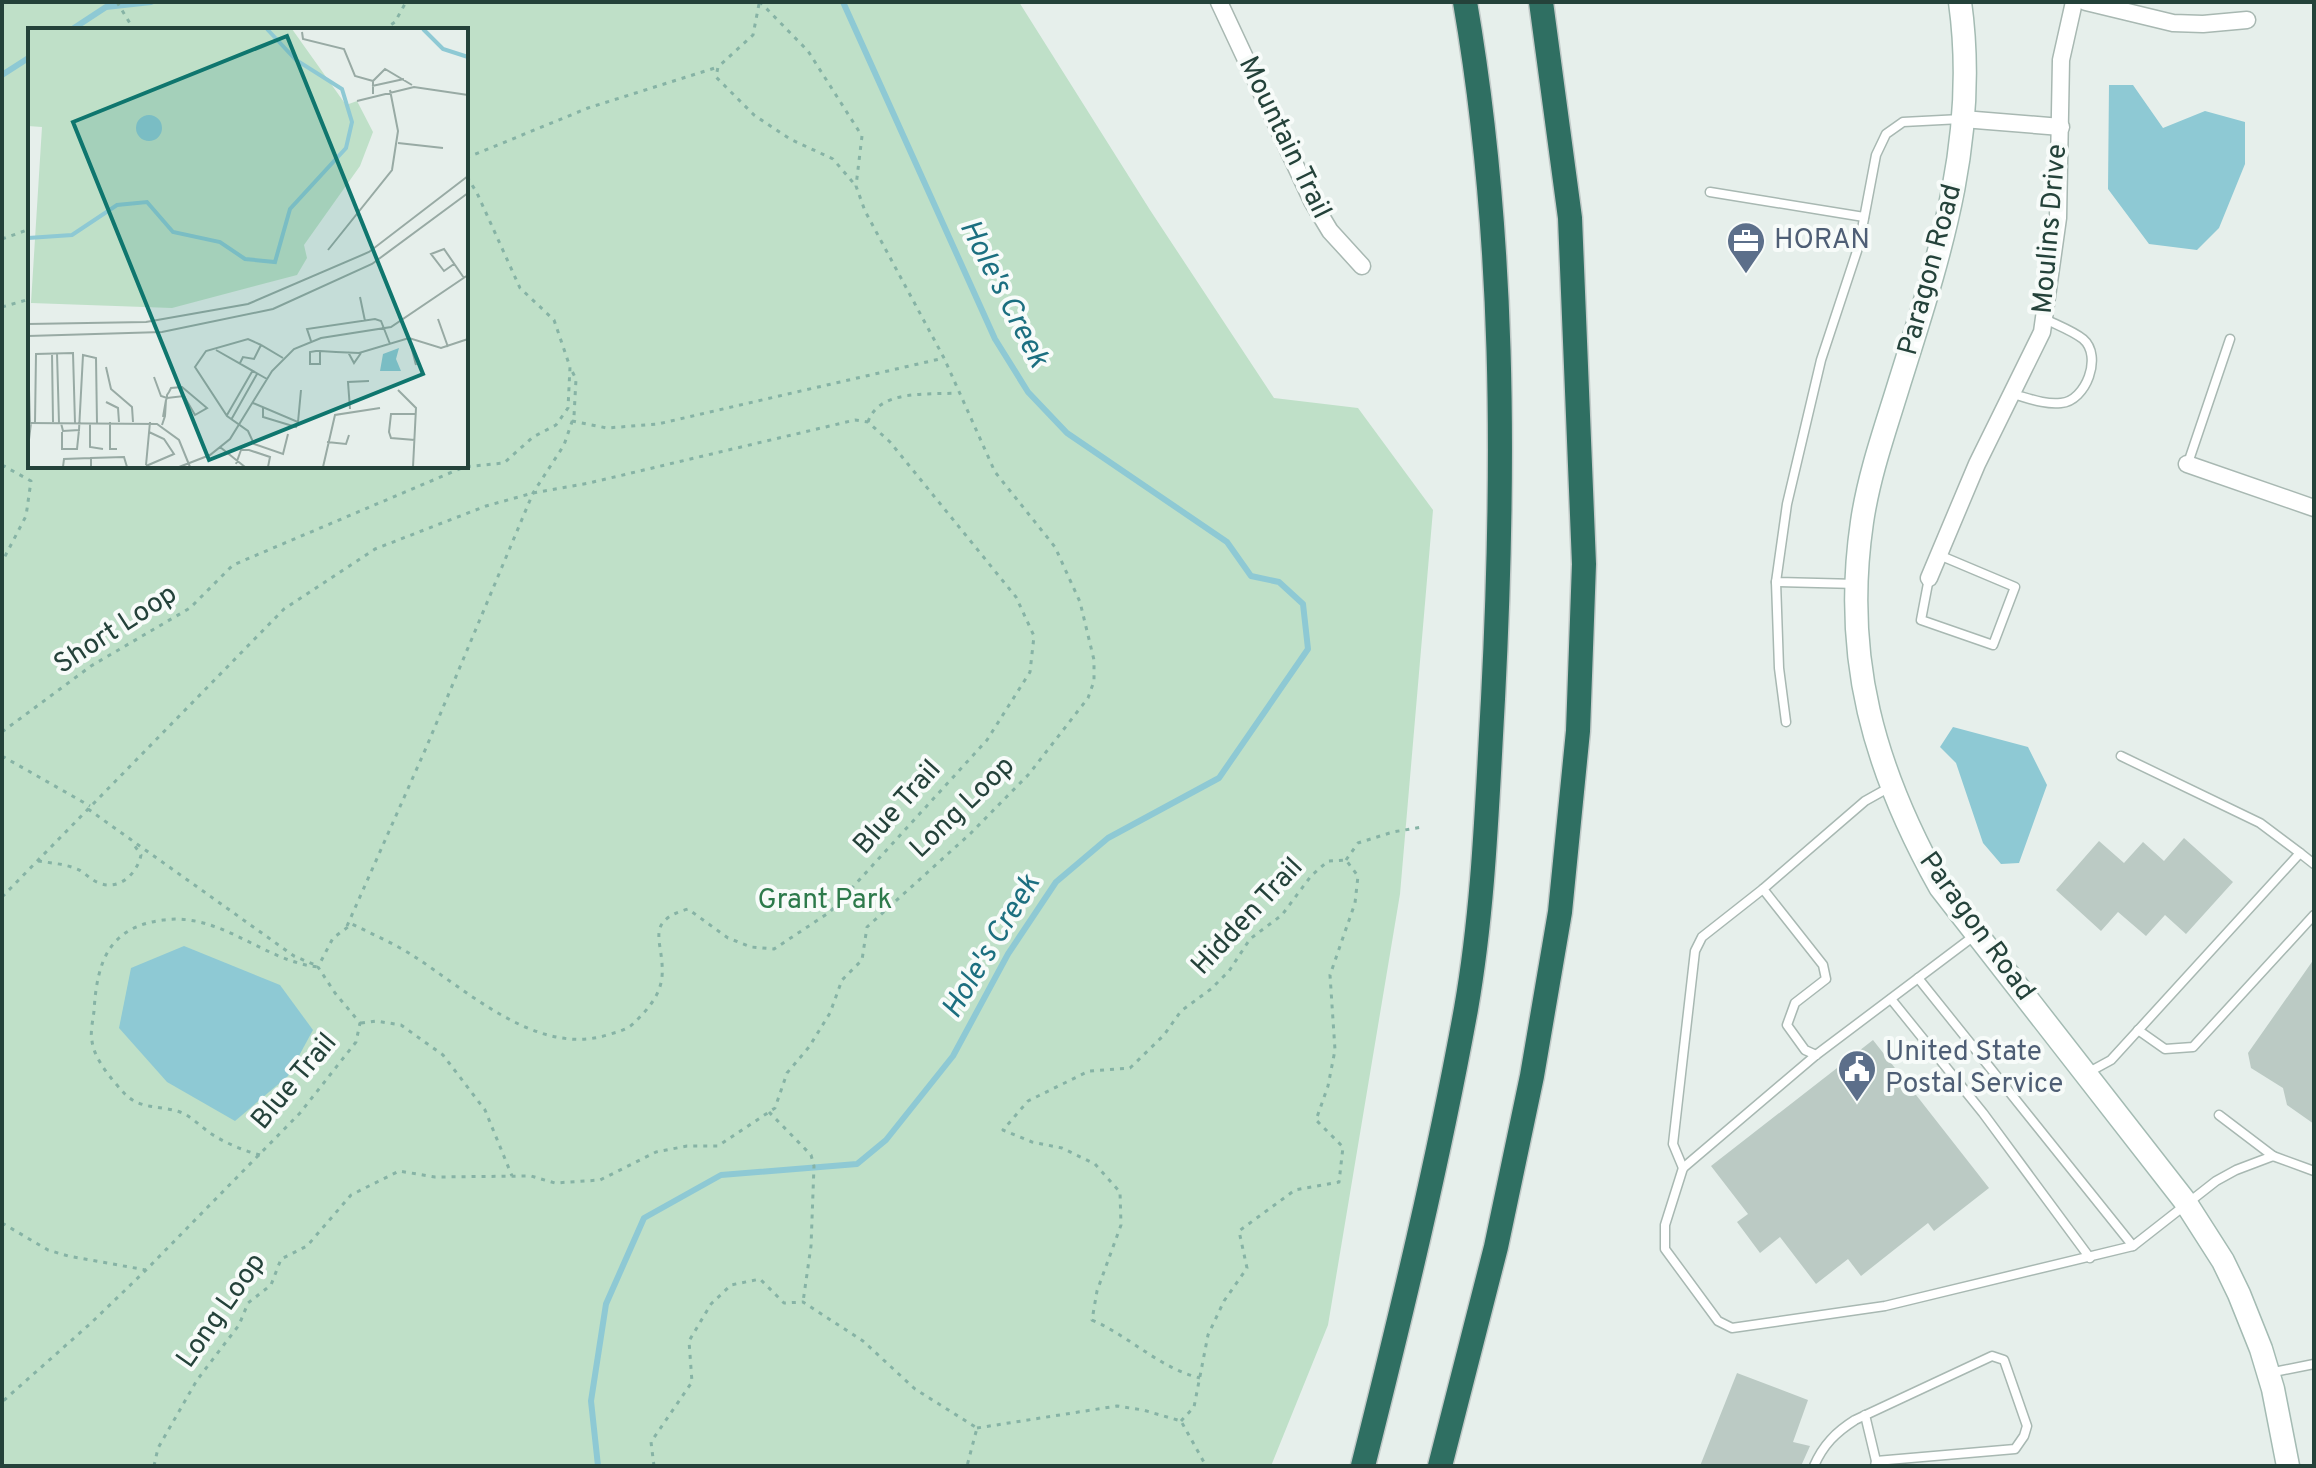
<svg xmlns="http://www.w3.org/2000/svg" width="2316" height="1468" font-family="Overpass,sans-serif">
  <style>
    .green { fill: #bfe0c8; fill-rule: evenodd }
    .water { fill: #8ec9d4 }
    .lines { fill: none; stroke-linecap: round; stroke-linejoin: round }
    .stream { stroke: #8ec9d4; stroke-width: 6 }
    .building { fill: #bbcac4 }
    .lane-casing { stroke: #a8b8b2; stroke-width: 11 }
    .street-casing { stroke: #a8b8b2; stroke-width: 19 }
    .secondary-casing { stroke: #a4bbb3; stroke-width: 25 }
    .highway-casing { stroke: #c2cac8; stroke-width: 27 }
    .path { stroke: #86b3a5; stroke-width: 3; stroke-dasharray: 4 6; stroke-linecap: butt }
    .lane { stroke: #fff; stroke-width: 8 }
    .street { stroke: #fff; stroke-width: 16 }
    .secondary { stroke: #fff; stroke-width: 22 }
    .highway { stroke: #2f6f62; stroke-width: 24 }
    .labels { text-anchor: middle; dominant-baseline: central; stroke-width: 8; stroke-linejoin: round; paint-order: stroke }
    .street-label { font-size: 28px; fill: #24423a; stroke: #f7fbf9 }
    .service-label { font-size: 28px; fill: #4e5e75; stroke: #f7fbf9; text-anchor: start }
    .park-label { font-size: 28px; fill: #2d7a4b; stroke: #f7fbf9 }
    .water-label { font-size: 30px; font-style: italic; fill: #1c6f80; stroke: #f7fbf9 }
    .inset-river { fill: none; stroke: #8ec9d4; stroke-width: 4 }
    .inset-road { fill: none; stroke: #98aaa4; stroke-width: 2 }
    .view { fill: #0f766e; fill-opacity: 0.15; stroke: #0f766e; stroke-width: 4 }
    .inset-edge { fill: none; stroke: #24423a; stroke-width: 4 }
  </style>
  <rect width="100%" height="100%" fill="#e6efeb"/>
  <!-- green -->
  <path class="green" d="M2,2H1019L1150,210L1274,398L1358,408L1433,510L1400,894L1328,1325L1271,1466H2ZM30,30H466V466H30Z"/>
  <!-- water -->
  <g class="water">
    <path d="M2109,85H2133L2163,128L2205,111L2245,122V164L2219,228L2197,250L2149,244L2108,189Z"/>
    <path d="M1953,727L2028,747L2047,785L2019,863L2001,864L1983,843L1956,763L1940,747Z"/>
    <path d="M184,946L280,985L313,1030L288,1076L235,1121L167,1082L119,1028L131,968Z"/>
  </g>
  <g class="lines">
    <!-- stream -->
    <g class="stream">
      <path d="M71,30L106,7L151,2"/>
      <path d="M2,75L30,57"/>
      <path d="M598,1466L591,1401L606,1304L644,1218L721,1175L857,1164L886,1140L953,1056L1008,954L1056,882L1108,838L1219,778L1308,649L1303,604L1279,582L1251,576L1227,542L1067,433L1028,392L995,339L843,2"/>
    </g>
  </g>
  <!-- building -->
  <g class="building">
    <path d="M2184,838L2233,882L2186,934L2165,915L2146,936L2118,912L2101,931L2056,890L2099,841L2124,863L2143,842L2164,861Z"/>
    <path d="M2314,959V1124L2287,1105L2283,1088L2251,1068L2248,1053Z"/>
    <path d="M1873,1040L1989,1188L1934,1231L1928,1223L1861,1276L1848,1259L1816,1284L1780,1237L1760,1253L1737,1222L1748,1214L1711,1166Z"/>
    <path d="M1737,1373L1808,1400L1793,1442L1810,1446L1801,1466H1700Z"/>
  </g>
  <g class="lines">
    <defs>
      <g id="lane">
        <path d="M1710,192L1864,217"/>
        <path d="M2013,394C2028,398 2045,405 2061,403C2086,401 2103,356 2083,339C2073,331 2057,325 2045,319"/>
        <path d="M2188,463L2230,339"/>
        <path d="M1929,578L1921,620L1993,645L2015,587L1939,555"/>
        <path d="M1776,582L1779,668L1786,722"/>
        <path d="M1857,584L1776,582L1787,504L1821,360L1859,245L1876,155L1886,134L1903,122L1961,119"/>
        <path d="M2121,756L2260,823L2300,853"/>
        <path d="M1974,936L1816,1055L1683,1168L1665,1225V1249L1718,1321L1732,1328L1885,1306L2133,1246L2216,1181L2236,1170L2273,1156L2314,1171"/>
        <path d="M1918,978L2133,1246"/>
        <path d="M1891,999L1983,1113L2090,1258"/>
        <path d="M2138,1030L2165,1049L2193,1047L2314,915"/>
        <path d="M1816,1055L1805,1050L1787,1025L1795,1003L1826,979L1823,965L1763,889L1865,801L1890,787"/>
        <path d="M2089,1072L2111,1060L2300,853L2314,864"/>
        <path d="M2219,1115L2273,1156"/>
        <path d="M1683,1168L1673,1144L1695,951L1702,937L1763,889"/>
        <path d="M2269,1373L2314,1364"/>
        <path d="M1865,1415L1876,1461"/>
        <path d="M1814,1466C1823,1445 1836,1432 1855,1420L1992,1356L2004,1360L2027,1426L2024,1436L2015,1449L1876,1461L1875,1466"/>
      </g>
      <g id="street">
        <path d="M1219,2L1312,201L1330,231L1362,266"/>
        <path d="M2086,2L2173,23L2203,24L2247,20"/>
        <path d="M1963,119L2061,127"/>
        <path d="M2187,464L2314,508"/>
        <path d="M1929,578L1977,464L2042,332L2058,218L2061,60L2074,2"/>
      </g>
      <path id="secondary" d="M1960,2C1979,138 1940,254 1900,381C1886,427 1869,474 1862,522C1842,658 1874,769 1940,887L2184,1200L2223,1261L2239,1294L2261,1349L2273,1389L2288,1466"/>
      <g id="highway">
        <path d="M1363,1466C1401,1315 1438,1163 1466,1009C1484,906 1487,803 1493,699C1505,466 1505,233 1465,2"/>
        <path d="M1440,1466L1496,1247L1532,1076L1560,912L1578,731L1584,564L1570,218L1541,2"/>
      </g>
    </defs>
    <!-- lane casing -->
    <use href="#lane" class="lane-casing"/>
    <!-- street casing -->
    <use href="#street" class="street-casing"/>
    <!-- secondary casing -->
    <use href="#secondary" class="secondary-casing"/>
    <!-- highway casing -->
    <use href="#highway" class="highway-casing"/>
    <!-- path -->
    <g class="path">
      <path d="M117,2L134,30"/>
      <path d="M759,4L753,35L718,67L716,77L754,115L790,139L833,159L856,186"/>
      <path d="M383,30L395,22L406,2"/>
      <path d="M466,158L588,108L718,67"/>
      <path d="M2,239L30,229"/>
      <path d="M2,307L30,299"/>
      <path d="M572,421L607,428L658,424L944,358"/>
      <path d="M868,422C879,389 928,395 957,393"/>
      <path d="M2,465L31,481L26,516L2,562"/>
      <path d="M2,732L91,666L190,608L233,565L464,467L504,463L533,437L556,425L568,408L570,367L554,320L520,288L477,193L466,175"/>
      <path d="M2,756L90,806"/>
      <path d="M88,809L294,956L315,965"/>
      <path d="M1346,860L1358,843L1393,832L1422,827"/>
      <path d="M38,861C51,863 65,864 77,869C85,872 90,880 99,883C119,891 137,874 141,855L132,842"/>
      <path d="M2,897L284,609L375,549L486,506L533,493L589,483L855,420L868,422L890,442L1016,597L1034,636L1030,672L987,740L830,912L774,949L751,947L728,938L688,909C642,922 665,942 662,977C660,996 647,1010 634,1023C627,1030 617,1032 607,1035C537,1057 467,990 412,955C393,943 372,934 352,924L333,938L318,967L335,993L360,1023L356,1042L300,1113L146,1270L91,1323L2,1402"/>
      <path d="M347,926L426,748L533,493L564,445L574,416L576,379L572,371"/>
      <path d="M361,1023L376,1021L401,1025L443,1055L485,1110L512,1176"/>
      <path d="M769,1112L811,1155L814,1166L811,1246L803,1302"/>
      <path d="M260,1155C242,1150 225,1143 210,1133C200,1126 191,1116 180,1112C159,1105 140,1110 124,1093C112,1080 94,1059 92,1041C90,1032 93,1020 94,1011C97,961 109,927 163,920C221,912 263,961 318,967"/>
      <path d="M2,1223L48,1250L68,1256L146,1270"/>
      <path d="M1181,1421L1194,1407L1208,1335L1224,1301L1247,1268L1239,1231L1295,1190L1339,1182L1343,1147L1316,1120L1328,1086L1335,1050L1330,975L1355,903L1358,876L1346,860L1328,861L1311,876L1282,915L1250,939L1229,971L1211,989L1181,1011L1164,1035L1130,1068L1089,1071L1028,1101L1003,1130L1032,1142L1062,1148L1095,1164L1120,1192L1121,1225L1097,1291L1092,1320C1131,1337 1159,1368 1200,1378"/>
      <path d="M977,1428L1117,1406L1143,1410L1181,1421L1206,1466"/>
      <path d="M154,1466L158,1448L197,1380L239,1325L248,1303L271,1285L281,1259L307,1246L351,1195L399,1171L435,1177L531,1176L555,1183L600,1180L656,1152L687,1146H718L775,1108L787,1073L809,1047L830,1013L842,980L862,960L867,927L971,833L1029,774L1088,698L1094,681V660L1080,602L1055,547L995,472L944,358L865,211L856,186L862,136L808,51L760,2"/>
      <path d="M654,1466L651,1442L692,1382L689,1341L711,1304L731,1285L760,1279L784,1303L803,1302L863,1341L915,1389L977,1428L967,1466"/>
    </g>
    <!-- lane -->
    <use href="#lane" class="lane"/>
    <!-- street -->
    <use href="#street" class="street"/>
    <!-- secondary -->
    <use href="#secondary" class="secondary"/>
    <!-- highway -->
    <use href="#highway" class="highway"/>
  </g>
  <!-- icons -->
  <defs>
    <symbol id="office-pin" viewBox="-11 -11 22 30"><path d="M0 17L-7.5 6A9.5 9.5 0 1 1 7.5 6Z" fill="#5c6f8a" stroke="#f7fbf9"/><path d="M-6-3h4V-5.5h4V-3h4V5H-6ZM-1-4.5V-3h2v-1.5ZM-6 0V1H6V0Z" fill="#fff"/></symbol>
    <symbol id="civic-pin" viewBox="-11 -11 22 30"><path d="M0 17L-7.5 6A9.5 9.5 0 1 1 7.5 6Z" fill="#5c6f8a" stroke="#f7fbf9"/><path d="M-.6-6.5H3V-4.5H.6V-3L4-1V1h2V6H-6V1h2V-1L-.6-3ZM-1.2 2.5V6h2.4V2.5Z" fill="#fff"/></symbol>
  </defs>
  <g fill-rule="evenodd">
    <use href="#office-pin" x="1724" y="219" width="44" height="60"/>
    <use href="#civic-pin" x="1835" y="1047" width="44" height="60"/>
  </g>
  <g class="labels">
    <!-- street labels -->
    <g class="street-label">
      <text transform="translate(1284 138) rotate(64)">Mountain Trail</text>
      <text transform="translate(2051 229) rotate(-85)">Moulins Drive</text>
      <text transform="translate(1931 270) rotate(-75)">Paragon Road</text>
      <text transform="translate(116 630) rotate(-33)">Short Loop</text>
      <text transform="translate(898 808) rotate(-48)">Blue Trail</text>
      <text transform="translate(963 808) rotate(-44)">Long Loop</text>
      <text transform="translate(1248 917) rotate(-47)">Hidden Trail</text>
      <text transform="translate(1976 927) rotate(54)">Paragon Road</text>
      <text transform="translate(295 1082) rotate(-50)">Blue Trail</text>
      <text transform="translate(222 1311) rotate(-55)">Long Loop</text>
    </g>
    <!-- service labels -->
    <g class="service-label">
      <text x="1774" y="241">HORAN</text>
      <text x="1885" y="1053">United State<tspan x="1885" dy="32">Postal Service</tspan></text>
    </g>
    <!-- park labels -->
    <g class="park-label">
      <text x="825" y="901">Grant Park</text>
    </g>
    <!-- water labels -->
    <g class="water-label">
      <text transform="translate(1003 294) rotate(63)">Hole's Creek</text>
      <text transform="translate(992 947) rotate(-59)">Hole's Creek</text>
    </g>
  </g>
  <!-- overview -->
  <g transform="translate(28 28)">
    <rect width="440" height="440" fill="#e6efeb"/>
    <path d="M0,1H264L318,77L329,73L345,104L332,138L276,217L279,230L269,247L144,280L3,275L14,99L0,98Z" fill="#bfe0c8"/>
    <path d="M108 100a13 13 0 1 1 26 0a13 13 0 1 1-26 0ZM371,320L368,331L373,343H352L355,326Z" fill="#8ec9d4"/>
    <path class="inset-river" d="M395,1L415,21L440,29M0,210L44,207L89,177L119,174L145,204L192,214L217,231L247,234L262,181L318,120L324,94L314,61L268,32L239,1"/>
    <path class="inset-road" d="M274,4L275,11L316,21L327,48L345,53M344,58L376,51M345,66V53L357,41L384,57M329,73L386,59L440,67M370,115L415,120M300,222L364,142L370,103L362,62M426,236L416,243L403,226L416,221L436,250M332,269L337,293M410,291L420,319M0,296L118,294L220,276L341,224L440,148M0,308L134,304L245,281L344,236L440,165M381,310L388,337M283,313L279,301L347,291L353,293L362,316M233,317L220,311L178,323L167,339L199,388L220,403L226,416L255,426L260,406M188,322L239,351M292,323V336H282V324L288,323H292L308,324L331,325L381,310L413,320L440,311M320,324L326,335L333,325M24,325L25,394M29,325L31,395M0,326L2,395M212,335L215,329L226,331L233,317L255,330M78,339L83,361L104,379L105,394M126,349L133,368L139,370L156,368L167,387L179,380L154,359L143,360L141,364L139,367V370L138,372M370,362L388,380L385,439M78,374L90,380L91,394M225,375L270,394L268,399L235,389V380M322,381L320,354L341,353M199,387L225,342M203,392L229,346M82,394V421H89M270,394L273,362M0,395L129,396L151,412L162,439M7,395L8,326L45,325L47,395M33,395L35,403L51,402L55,327L68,330L69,395M62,395V419L75,421M134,397L137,388L138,372L135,389M34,404V421H49L51,402M387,412L363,410L361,404L363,386H388M299,414L318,416L321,407M192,419L217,439M0,420L3,395M208,436L213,422H221L242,429L240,439M118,437L122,394M118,438L146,426L136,411L121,404M35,439L36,431L63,430M63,439V430L96,429L99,439M151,439L182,427L202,411L244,343L266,321L293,310L363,299L440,247M295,439L307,387L352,380"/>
    <path class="view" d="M259,8L395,346L181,432L45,94Z"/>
    <rect width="440" height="440" class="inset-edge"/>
  </g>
  <!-- border -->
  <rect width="2316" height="1468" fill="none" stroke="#24423a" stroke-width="8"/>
</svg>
